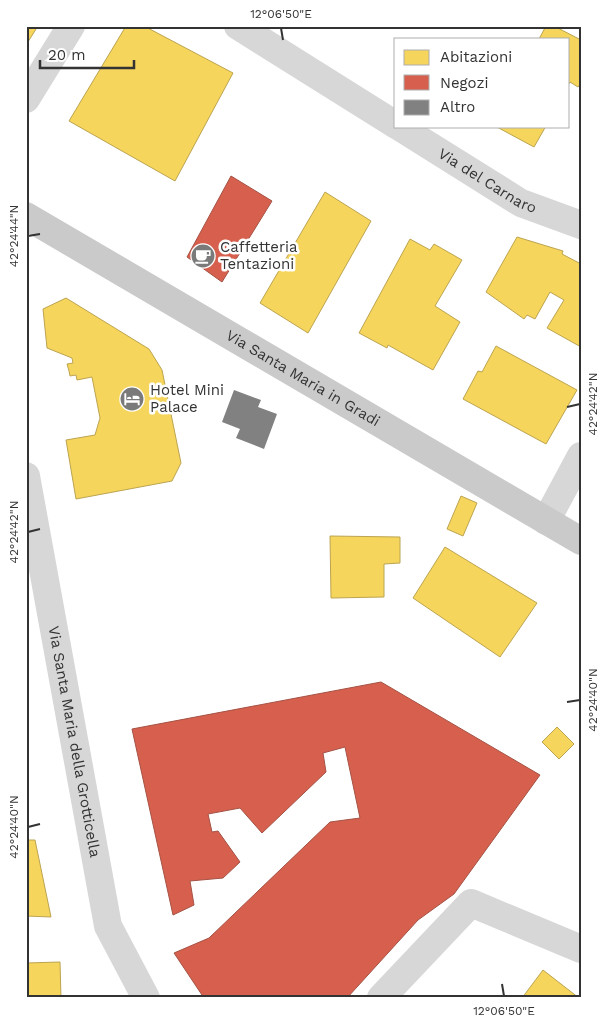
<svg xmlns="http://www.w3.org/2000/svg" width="607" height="1024" font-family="'Work Sans',sans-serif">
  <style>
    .homes { fill: #f6d55c; stroke: #bca450 }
    .shops { fill: #d6604d; stroke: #a55245 }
    .building { fill: #818181 }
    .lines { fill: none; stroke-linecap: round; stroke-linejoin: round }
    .minor { stroke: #d7d7d7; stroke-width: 28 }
    .major { stroke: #cacaca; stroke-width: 28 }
    .ticks { fill: none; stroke: #333; stroke-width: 2 }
    .labels { text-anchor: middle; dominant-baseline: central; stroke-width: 5; stroke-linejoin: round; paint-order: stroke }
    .street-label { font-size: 15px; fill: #333; stroke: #fff }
    .poi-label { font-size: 15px; fill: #333; stroke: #fff; text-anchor: start }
    .neatline { fill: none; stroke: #333; stroke-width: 2 }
    .ticks-label { font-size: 12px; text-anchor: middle; fill: #333 }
  </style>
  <rect width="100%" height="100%" fill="#fff"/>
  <!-- homes -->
  <g class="homes">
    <path d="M26,26H38L26,45Z"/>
    <path d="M126,26H144L233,73L175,181L69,121Z"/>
    <path d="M546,26H554L581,40V83L578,87L570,82L568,85V39H539Z"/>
    <path d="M495,126H546L534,147Z"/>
    <path d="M325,192L371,221L308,333L260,303Z"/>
    <path d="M517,237L563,251L562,254L581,264V347L547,328L564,300L550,292L535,319L527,315L524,319L486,292Z"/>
    <path d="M410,239L430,250L434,244L462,260L435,306L460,322L433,370L388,345L387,348L359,333Z"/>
    <path d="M66,298L149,349L162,370L181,463L172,481L76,499L66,440L95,435L100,418L92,377L77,380L76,375L70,376L69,371L67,364L73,363L72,358L47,348L43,309Z"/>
    <path d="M496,346L577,390L546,444L463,399L478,371L482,372Z"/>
    <path d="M461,496L477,503L463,536L447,529Z"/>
    <path d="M330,536L400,537V563L384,564V597L331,598Z"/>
    <path d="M445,547L537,603L500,657L413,598Z"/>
    <path d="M557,727L574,744L559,759L542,742Z"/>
    <path d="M26,840H35L51,917L26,916Z"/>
    <path d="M60,962L61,998H26V963Z"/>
    <path d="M543,970L579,998H522Z"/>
  </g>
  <!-- shops -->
  <g class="shops">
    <path d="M231,176L272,201L222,282L187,257Z"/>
    <path d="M381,682L540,775L454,894L418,920L347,998H204L174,953L209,938L330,822L360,818L345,747L323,753L326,772L262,833L240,808L208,814L212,832L218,831L240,862L223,878L190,881L194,905L173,915L132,729Z"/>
  </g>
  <!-- building -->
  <path class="building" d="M234,390L261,400L258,407L277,414L264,449L236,438L240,429L222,422Z"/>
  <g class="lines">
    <!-- minor -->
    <g class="minor">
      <path d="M238,26L396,125"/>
      <path d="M26,99L71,26"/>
      <path id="s1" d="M398,126L521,203L581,225"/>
      <path id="s2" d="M26,476L108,926L146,998"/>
      <path d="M546,521L581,456"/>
      <path d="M381,998L471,903L581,949"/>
    </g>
    <!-- major -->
    <path class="major" id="s3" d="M26,216L581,541"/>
  </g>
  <!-- ticks -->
  <path class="ticks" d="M281,28L283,40M28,236L40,234M567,407L580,404M28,532L40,529M567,702L580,700M28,827L40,824M502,984L504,996"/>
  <!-- icons -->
  <defs>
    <symbol id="cafe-disc" viewBox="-11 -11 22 22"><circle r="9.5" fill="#7a7a7a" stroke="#fff"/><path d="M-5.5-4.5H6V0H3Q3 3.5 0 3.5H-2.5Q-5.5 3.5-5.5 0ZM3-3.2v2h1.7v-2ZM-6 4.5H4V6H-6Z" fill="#fff"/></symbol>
    <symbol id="hotel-disc" viewBox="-11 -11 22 22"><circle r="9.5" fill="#7a7a7a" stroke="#fff"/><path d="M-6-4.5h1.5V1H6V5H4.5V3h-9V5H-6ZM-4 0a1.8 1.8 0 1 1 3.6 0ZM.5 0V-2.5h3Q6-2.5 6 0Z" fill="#fff"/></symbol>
  </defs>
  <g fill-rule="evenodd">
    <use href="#cafe-disc" x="189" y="242" width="28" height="28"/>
    <use href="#hotel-disc" x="118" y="385" width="28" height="28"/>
  </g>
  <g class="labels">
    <!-- street labels -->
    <g class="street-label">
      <text stroke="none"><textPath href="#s1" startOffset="105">Via del Carnaro</textPath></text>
      <text stroke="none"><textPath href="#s3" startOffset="321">Via Santa Maria in Gradi</textPath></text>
      <text stroke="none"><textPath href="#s2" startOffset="270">Via Santa Maria della Grotticella</textPath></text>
    </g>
    <!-- poi labels -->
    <g class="poi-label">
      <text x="220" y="247">Caffetteria<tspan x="220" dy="17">Tentazioni</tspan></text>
      <text x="150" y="390">Hotel Mini<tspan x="150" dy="17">Palace</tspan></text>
    </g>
  </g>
  <!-- border -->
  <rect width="607" height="1024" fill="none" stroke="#ffffff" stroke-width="55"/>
  <!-- legend -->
  <rect x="394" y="38" width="175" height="90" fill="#ffffff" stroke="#adadad"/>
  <rect x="404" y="50" width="25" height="15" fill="#f6d55c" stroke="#adadad"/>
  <text x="440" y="62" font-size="15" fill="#333333">Abitazioni</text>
  <rect x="404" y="75" width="25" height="15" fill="#d6604d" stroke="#adadad"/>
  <text x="440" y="88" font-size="15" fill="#333333">Negozi</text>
  <rect x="404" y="100" width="25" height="15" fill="#818181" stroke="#adadad"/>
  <text x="440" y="112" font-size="15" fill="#333333">Altro</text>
  <!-- scale -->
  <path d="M40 60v8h94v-8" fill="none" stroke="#333333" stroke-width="2.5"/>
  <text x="48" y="60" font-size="15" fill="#333333" stroke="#ffffff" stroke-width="4" paint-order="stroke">20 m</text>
  <rect x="28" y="28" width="552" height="968" class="neatline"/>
  <g class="ticks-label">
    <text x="281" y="18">12°06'50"E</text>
    <text transform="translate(14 236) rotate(-90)" y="4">42°24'44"N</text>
    <text transform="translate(593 404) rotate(-90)" y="4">42°24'42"N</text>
    <text transform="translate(14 532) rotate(-90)" y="4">42°24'42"N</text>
    <text transform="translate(593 700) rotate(-90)" y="4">42°24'40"N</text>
    <text transform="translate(14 827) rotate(-90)" y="4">42°24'40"N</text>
    <text x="504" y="1015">12°06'50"E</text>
  </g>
</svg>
